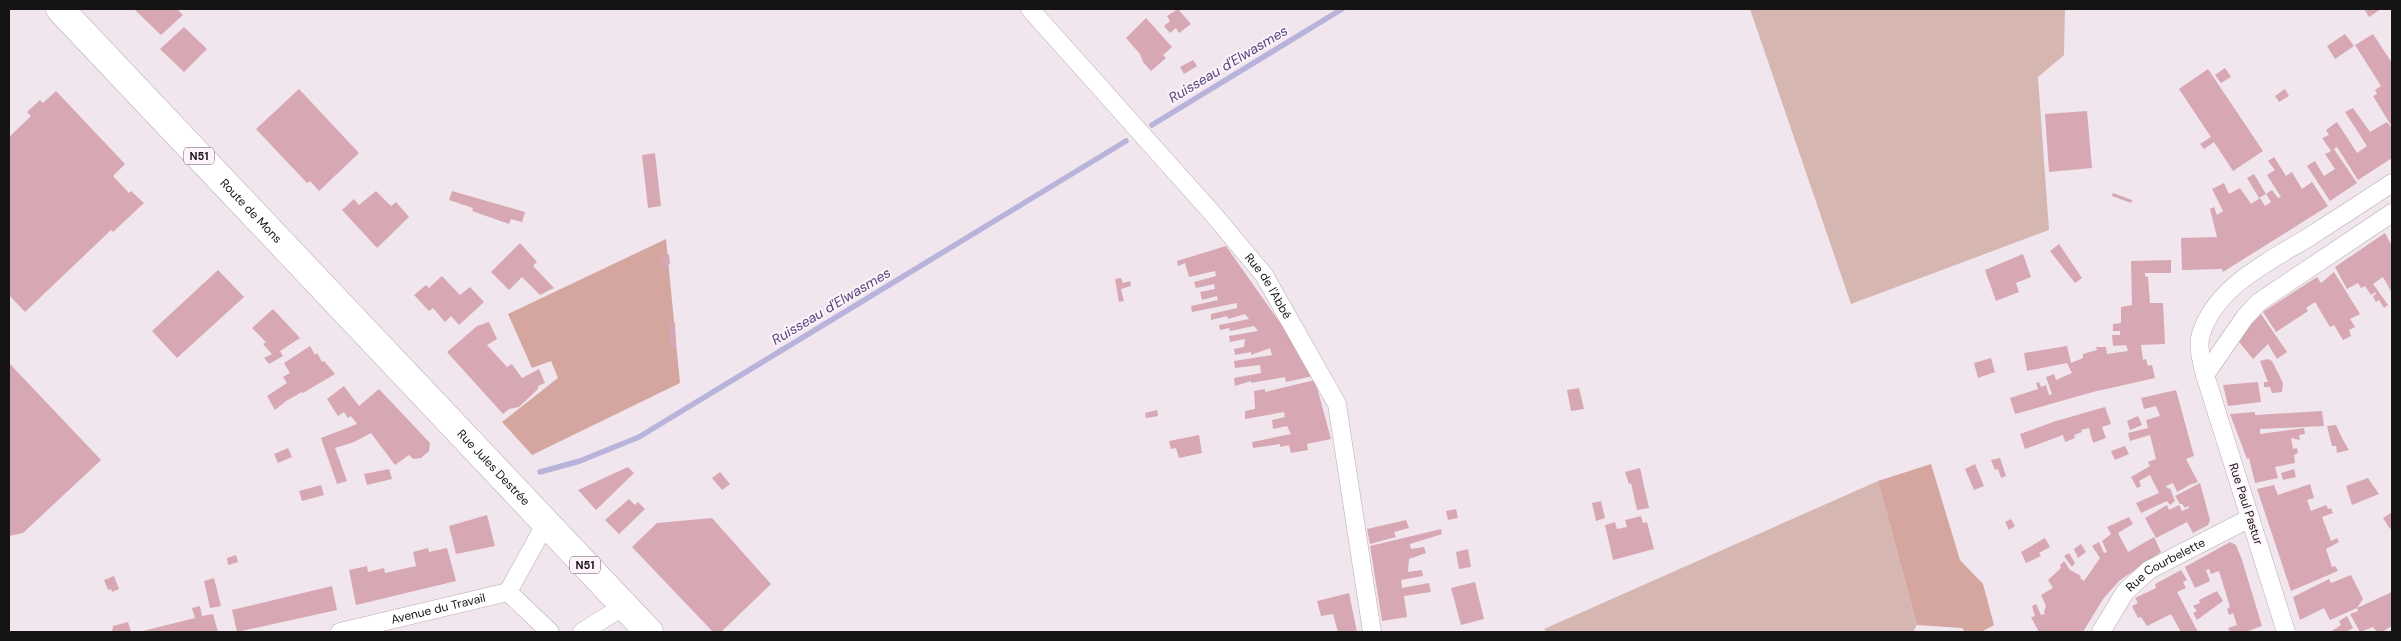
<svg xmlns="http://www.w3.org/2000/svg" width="2401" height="641" font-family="'DM Sans',sans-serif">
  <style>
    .green { fill: #d6b6b1 }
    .forest { fill: #d4a69f }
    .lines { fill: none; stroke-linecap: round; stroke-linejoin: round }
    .stream { stroke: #b8b3da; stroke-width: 5.5 }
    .building { fill: #d7a8b3 }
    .minor-casing { stroke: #b5abb1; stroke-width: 19 }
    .primary-casing { stroke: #b5abb1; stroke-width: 29 }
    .minor { stroke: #fff; stroke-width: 18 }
    .primary { stroke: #fff; stroke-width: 28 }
    .labels { text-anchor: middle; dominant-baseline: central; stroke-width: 4; stroke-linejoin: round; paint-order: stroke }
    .shield { fill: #fef3fa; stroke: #5c565a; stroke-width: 1 }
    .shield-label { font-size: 11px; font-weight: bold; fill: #161315 }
    .street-label { font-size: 12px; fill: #161315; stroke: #fef3fa }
    .water-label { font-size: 14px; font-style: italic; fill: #52477c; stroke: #fef3fa }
  </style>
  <rect width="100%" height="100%" fill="#f1e6ed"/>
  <!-- green -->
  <g class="green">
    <path d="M1750,9H2065L2064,55L2038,77L2049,230L1851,304Z"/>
    <path d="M1878,481L1917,625L1913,632H1547L1544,629Z"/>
  </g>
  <!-- forest -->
  <g class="forest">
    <path d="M666,239L680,383L532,455L502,422L558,378L551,361L532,368L508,314Z"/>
    <path d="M1931,464L1960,560L1983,584L1994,625L1981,632H1965L1962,628L1917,625L1878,481Z"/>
  </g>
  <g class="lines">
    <!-- stream -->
    <g class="stream">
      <path d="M1152,125L1342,9"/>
      <path d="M540,472L580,461L639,437L1126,141"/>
    </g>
  </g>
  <!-- building -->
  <g class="building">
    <path d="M137,9H177L183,15L161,35L135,10Z"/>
    <path d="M1178,9L1191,24L1179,33L1176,28L1170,33L1164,26L1170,21L1167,16Z"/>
    <path d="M2364,9H2381L2369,17Z"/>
    <path d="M1146,18L1172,47L1163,55L1166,58L1151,71L1143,62L1140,54L1126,38Z"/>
    <path d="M184,27L207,49L184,72L160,49Z"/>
    <path d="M2345,34L2354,46L2335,59L2327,46Z"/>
    <path d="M2373,34L2392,63V127L2373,96L2377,94L2375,90L2381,86L2355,45Z"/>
    <path d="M1193,60L1197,66L1184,74L1180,67Z"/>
    <path d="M2225,68L2231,77L2221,83L2215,75Z"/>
    <path d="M2208,69L2263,151L2233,171L2214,142L2204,149L2200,144L2211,137L2179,89Z"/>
    <path d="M299,89L359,153L319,191L310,181L307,183L256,129Z"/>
    <path d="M2285,89L2289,96L2279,102L2275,96Z"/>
    <path d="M56,91L125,164L113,176L129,193L131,191L144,203L113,232L111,230L25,312L9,295V137L31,116L27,112L40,100L43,103Z"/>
    <path d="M2353,108L2370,132L2387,122L2392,128V158L2358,180L2337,147L2334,149L2357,183L2330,201L2307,166L2315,161L2324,176L2335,169L2325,154L2331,151L2322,138L2329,135L2326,130L2337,122L2357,153L2367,146L2345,112Z"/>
    <path d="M2087,111L2092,168L2049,172L2045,114Z"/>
    <path d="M655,153L661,206L648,208L642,155Z"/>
    <path d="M2274,157L2286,176L2292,172L2302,189L2312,182L2328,206L2223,272L2222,269L2182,270L2181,238L2217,237L2210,209L2214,207L2217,215L2223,211L2212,189L2224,183L2229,194L2240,188L2251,204L2260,198L2265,206L2271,202L2266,194L2259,198L2247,178L2254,174L2266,194L2272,190L2278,198L2281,197L2267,175L2275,170L2268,161Z"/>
    <path d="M376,191L391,206L396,202L409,217L377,248L342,210L354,199L359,205Z"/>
    <path d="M452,191L525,212L522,222L511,219L509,224L472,211L473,208L449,200Z"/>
    <path d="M2113,193L2132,200L2131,203L2112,196Z"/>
    <path d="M2385,233L2392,246V293L2383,277L2373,284L2388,305L2384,308L2379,300L2376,302L2373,296L2376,294L2375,292L2371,295L2365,286L2361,288L2358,283L2347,289L2335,267Z"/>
    <path d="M520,243L537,262L533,266L554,288L540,295L522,277L509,290L491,272Z"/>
    <path d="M2059,244L2082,278L2075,283L2050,251Z"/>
    <path d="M1226,246L1290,337L1313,376L1286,382L1285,377L1251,383V381L1235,386L1234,378L1261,373L1260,365L1235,368L1234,361L1272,355L1270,348L1251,355V352L1235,355L1234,349L1244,347L1245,339L1230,342L1229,336L1258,331L1254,326L1230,331L1229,328L1220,330L1219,325L1249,319L1245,314L1228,319L1227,316L1211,320V314L1237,308V303L1192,312L1191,306L1218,300L1217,296L1202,300L1200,292L1215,289L1214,284L1196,288L1194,282L1216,276L1215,271L1189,277L1185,263L1178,266L1177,261Z"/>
    <path d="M669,254L670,264L663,268L658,260Z"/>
    <path d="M2023,254L2031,277L2016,283L2019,292L1996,301L1985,270Z"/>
    <path d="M2171,260V273H2145V276L2148,277L2150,303H2163L2165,344L2141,345L2143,360L2146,359L2148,366L2152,365L2155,378L2093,392L2015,414L2010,398L2038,389L2036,383L2039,382L2041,387L2046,385L2049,395L2052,394L2046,377L2054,374L2056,380L2072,373L2067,363L2027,371L2024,353L2067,346L2071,363L2083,358V354L2097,350L2096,347H2106L2107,354L2128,351L2126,345L2113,346L2112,335H2120V331H2113V324L2121,323V307L2132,305L2131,261Z"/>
    <path d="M218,270L244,297L177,358L152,331Z"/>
    <path d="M2334,272L2360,314L2350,319L2355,327L2349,330L2351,336L2343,340L2334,325L2330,327L2315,302L2306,308L2308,311L2276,332L2263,312L2317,277L2321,283Z"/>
    <path d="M442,276L460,295L470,287L484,302L459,325L451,316L445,322L433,308L429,311L414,295L426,285L429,288Z"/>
    <path d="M1121,278L1123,283L1130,281L1131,286L1121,289L1124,301L1119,302L1115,279Z"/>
    <path d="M273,309L300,338L280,351L283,356L269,364L264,358L272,354L263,344L266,342L252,328Z"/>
    <path d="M2261,314L2287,352L2277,359L2268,344L2253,359L2239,342V336Z"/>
    <path d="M489,322L497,339L487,345L507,367L512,364L522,378L539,369L545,383L538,386V389L519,407L509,409L503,414L447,352L477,326Z"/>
    <path d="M669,323H675L676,348H670Z"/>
    <path d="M310,346L315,355L317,353L322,362L324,361L335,374L303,393L302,392L286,401L275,410L267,396L287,383L283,377L290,373L284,363Z"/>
    <path d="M1991,358L1995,372L1978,378L1974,363Z"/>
    <path d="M2268,359L2272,361L2283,383L2282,392L2272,393L2270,387H2264V382H2268L2260,361Z"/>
    <path d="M9,363L101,460L23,533L9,536Z"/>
    <path d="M1315,380L1331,439L1307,444L1308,450L1291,453L1289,445L1280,447V444L1253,448L1252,442L1291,434L1287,426L1273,429L1272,420L1285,417L1284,412L1245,419V411L1255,409L1254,391L1265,389V392Z"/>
    <path d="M2258,382L2261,402L2228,406L2223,385Z"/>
    <path d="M344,386L359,406L379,389L430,443L429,451L421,458L413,459L409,455L395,465L371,433L354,442L335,448L347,481L337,484L321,438L357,424L351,416L348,418L344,412L338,416L327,399Z"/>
    <path d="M1579,388L1584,409L1571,411L1567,390Z"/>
    <path d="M2176,390L2194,456L2186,459L2198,482L2193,484V483L2177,492L2173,483L2166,486L2168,489L2170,488L2175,501L2170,505L2167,501L2141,513L2136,503L2159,493L2150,475L2139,481L2141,486L2137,488L2131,477L2150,466L2148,462L2156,459L2150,435L2156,433L2130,441L2128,433L2148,428L2146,420L2160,416L2156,406L2144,409L2141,398Z"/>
    <path d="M2105,407L2111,424L2102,427L2106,438L2093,443L2089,428L2081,430L2082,432L2074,435L2075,438L2065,442L2063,435L2025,449L2020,434L2056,421Z"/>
    <path d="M1157,410L1158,416L1146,418L1145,413Z"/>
    <path d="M2322,411L2324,426L2260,429V434L2304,428L2305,434L2299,435L2300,440L2291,438L2293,449L2297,448L2298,453L2294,455L2295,463L2275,467L2278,478L2255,483L2249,458L2247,459L2230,414L2255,412V415Z"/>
    <path d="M2138,416L2142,425L2130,430L2127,421Z"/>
    <path d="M2336,425L2343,440L2349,450L2337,453L2336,446H2332L2327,426Z"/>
    <path d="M1199,435L1202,453L1179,458L1176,448L1171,449L1169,441Z"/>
    <path d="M2125,446L2129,454L2115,460L2111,451Z"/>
    <path d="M288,448L292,457L278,463L274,454Z"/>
    <path d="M2000,458L2006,476L2001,478L1998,469L1995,470L1991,460Z"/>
    <path d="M1975,464L1984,486L1974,490L1965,469Z"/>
    <path d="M628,467L634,473L596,510L578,490Z"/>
    <path d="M1640,468L1649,508L1637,510L1631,483L1629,484L1625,472Z"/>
    <path d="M389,469L392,479L367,485L364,474Z"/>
    <path d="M2294,469L2296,477L2283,480L2281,473Z"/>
    <path d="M720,472L730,484L722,490L712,478Z"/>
    <path d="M2368,478L2379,494L2352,505L2346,486Z"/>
    <path d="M2200,483L2210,520L2208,525L2193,533L2187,522L2156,538L2145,518L2167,505L2169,510L2179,505L2182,511L2189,508L2188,506L2185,508L2182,504H2180L2175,496Z"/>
    <path d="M2310,484L2314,498L2307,500L2311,511L2326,505L2328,509L2331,508L2333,513L2322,517L2331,541L2337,538L2339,542L2326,549L2332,567L2335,566L2338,571L2291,591L2257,489L2274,485L2278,495Z"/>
    <path d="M321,485L324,495L302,501L299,491Z"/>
    <path d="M629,499L635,505L638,502L645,509L619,534L605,520Z"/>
    <path d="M1601,501L1605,518L1596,521L1592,503Z"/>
    <path d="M1456,509L1458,518L1448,520L1446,511Z"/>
    <path d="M2391,513L2392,527L2390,529L2383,518Z"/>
    <path d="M487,515L495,546L456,554L449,526Z"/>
    <path d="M1641,516L1643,523L1647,522L1654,549L1613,560L1605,525L1615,522L1617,529L1627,527L1625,520Z"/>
    <path d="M2129,517L2133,524L2118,533L2128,552L2154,537L2161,552L2119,581L2103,599L2083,632H2039L2031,617L2035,616L2032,606L2036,604L2041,615L2045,614L2044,612L2046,606L2041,595L2053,588L2048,580L2061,568L2060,565L2064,561L2070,570L2081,576L2080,578L2084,581L2100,558L2092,546L2099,542L2104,553L2107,552L2102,541L2111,534L2107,527Z"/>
    <path d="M712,518L771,584L721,632H713L632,547L657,523Z"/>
    <path d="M2011,519L2015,526L2009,530L2005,522Z"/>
    <path d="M1406,520L1409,528L1394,532L1396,537L1370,544L1367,529Z"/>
    <path d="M1441,529L1442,534L1410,544L1411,549L1424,547L1426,553L1409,559L1408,572L1422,570L1423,576L1401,580L1402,588L1429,583L1431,592L1404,596L1407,617L1382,621L1370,546Z"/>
    <path d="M2045,538L2050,547L2039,553L2041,556L2026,563L2021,552Z"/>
    <path d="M2230,542L2236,545L2242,560L2262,626L2245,632H2230L2228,628L2237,625L2233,613L2229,615L2227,609L2230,607L2219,571L2211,574L2209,569L2206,570L2210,581L2195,588L2185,567Z"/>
    <path d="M2081,544L2086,552L2078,558L2074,549Z"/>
    <path d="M428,548L429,552L447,548L456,581L356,605L349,570L367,566L368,572L384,568L385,573L416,566L413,552Z"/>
    <path d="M1468,549L1471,567L1459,569L1456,552Z"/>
    <path d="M2069,553L2075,563L2072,567L2064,556Z"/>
    <path d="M236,555L238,562L228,565L227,558Z"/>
    <path d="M2181,570L2187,580L2183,582L2186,588L2177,592L2198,632H2181L2171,614L2147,626L2141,617L2138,618L2132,606L2138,603L2135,598L2156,588L2155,584Z"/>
    <path d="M2351,575L2363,599L2357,608L2330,620L2324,608L2300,620L2293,597L2329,579L2331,583Z"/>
    <path d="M114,576L119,589L112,592L111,589L108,590L104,580Z"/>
    <path d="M214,578L221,606L210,608L204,581Z"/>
    <path d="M1475,582L1484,619L1461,625L1451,588Z"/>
    <path d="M332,586L337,610L237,632L232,610Z"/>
    <path d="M2217,591L2223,601L2197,620L2193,613L2197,611L2193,606L2200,603L2199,600Z"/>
    <path d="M2392,592V626L2382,632H2377L2373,627L2360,632L2350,614L2358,611L2357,608Z"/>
    <path d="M1349,593L1357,632H1338L1333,614L1321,616L1317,601Z"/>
    <path d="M200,606L202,616L213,614L218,632H139L195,618L192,608Z"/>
    <path d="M2347,616L2353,628L2346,632H2330L2341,625L2339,621Z"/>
    <path d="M128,622L131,632H112L113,626Z"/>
  </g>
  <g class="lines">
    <defs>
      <g id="minor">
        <path id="s1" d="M1030,9L1213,214L1264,275L1337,404L1372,632"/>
        <path d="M2205,375L2245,317L2259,302L2392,213"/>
        <path d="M508,592L546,523"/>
        <path d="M508,592L550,632"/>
        <path id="s2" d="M340,632L508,592"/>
        <path d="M582,632L624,606"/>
        <path id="s3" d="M2101,632L2125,592L2149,570L2250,518"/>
        <path d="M2286,632L2205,375C2202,362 2197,347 2201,334C2216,286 2270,261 2309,237C2337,219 2365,201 2392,183"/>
      </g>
      <g id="primary">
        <path id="s4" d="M60,9L649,632"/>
      </g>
    </defs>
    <!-- minor casing -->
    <use href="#minor" class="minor-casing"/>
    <!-- primary casing -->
    <use href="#primary" class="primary-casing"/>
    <!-- minor -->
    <use href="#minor" class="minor"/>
    <!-- primary -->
    <use href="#primary" class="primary"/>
  </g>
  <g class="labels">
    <!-- shield labels -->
    <g class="shield">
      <rect x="184" y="147.5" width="30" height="17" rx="4"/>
      <rect x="570" y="556.5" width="30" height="17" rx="4"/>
    </g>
    <g class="shield-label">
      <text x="199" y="156">N51</text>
      <text x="585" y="565">N51</text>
    </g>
    <!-- street labels -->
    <g class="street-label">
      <text stroke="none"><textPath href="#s4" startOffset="278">Route de Mons</textPath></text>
      <text stroke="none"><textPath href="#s1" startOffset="366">Rue de l'Abbé</textPath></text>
      <text stroke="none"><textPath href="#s4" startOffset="631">Rue Jules Destrée</textPath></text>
      <text transform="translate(2246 504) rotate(72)">Rue Paul Pastur</text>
      <text stroke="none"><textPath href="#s3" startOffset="96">Rue Courbelette</textPath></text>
      <text stroke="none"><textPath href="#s2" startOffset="101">Avenue du Travail</textPath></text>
    </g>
    <!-- water labels -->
    <g class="water-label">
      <text transform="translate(1228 64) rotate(-31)">Ruisseau d'Elwasmes</text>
      <text transform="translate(831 306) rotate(-31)">Ruisseau d'Elwasmes</text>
    </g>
  </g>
  <!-- border -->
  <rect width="2401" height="641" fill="none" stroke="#161315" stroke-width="20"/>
</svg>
